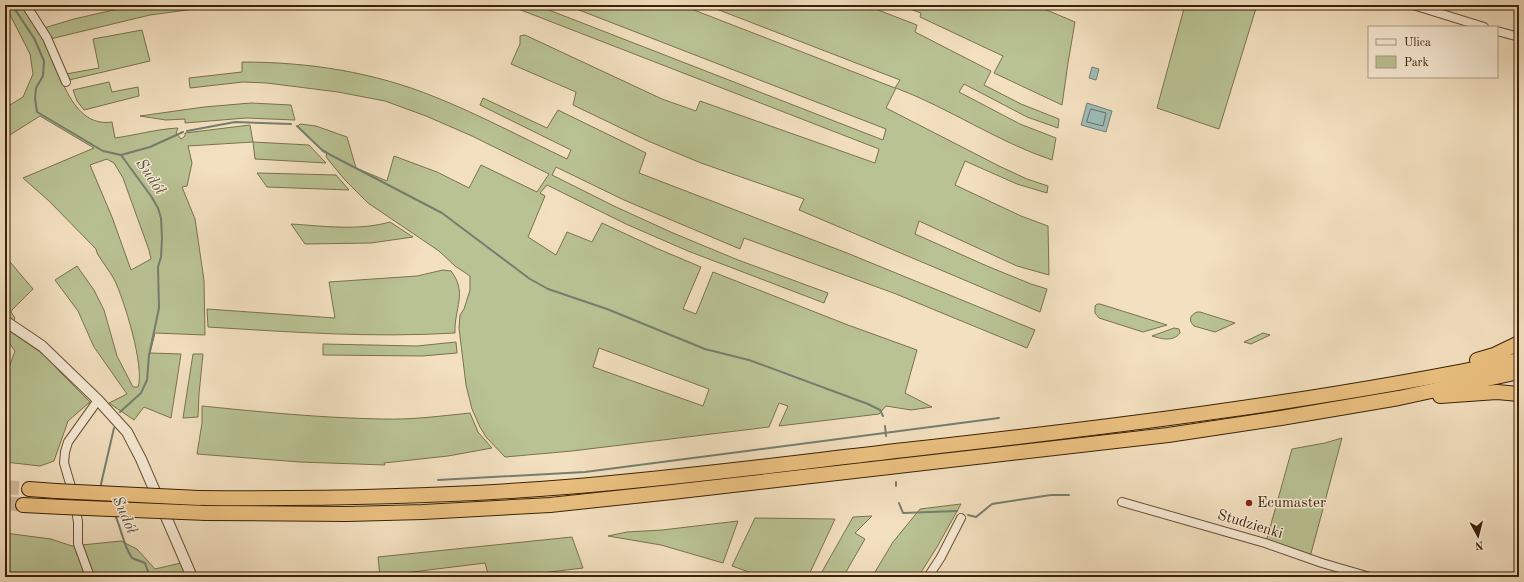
<svg xmlns="http://www.w3.org/2000/svg" width="1524" height="582" font-family="'Old Standard TT',serif">
  <style>
    .green { fill: #b9c293; stroke: #7a724c; fill-rule: evenodd }
    .water { fill: #9cbcb7; stroke: #757e70 }
    .lines { fill: none; stroke-linecap: round; stroke-linejoin: round }
    .shore { stroke: #6c6e5e; stroke-width: 1 }
    .stream { stroke: #757e70; stroke-width: 2 }
    .motorway-tunnel { stroke: #ceba9b; stroke-width: 14; stroke-dasharray: 14 7; stroke-linecap: butt }
    .minor-casing { stroke: #695134; stroke-width: 10 }
    .tertiary-casing { stroke: #695134; stroke-width: 12 }
    .motorway-casing { stroke: #3b2106; stroke-width: 16 }
    .minor { stroke: #f7ebd6; stroke-width: 8 }
    .tertiary { stroke: #f7ebd6; stroke-width: 10 }
    .motorway { stroke: #eac080; stroke-width: 14 }
    .motorway-bridge-casing { stroke: #3b2106; stroke-width: 16; stroke-linecap: butt }
    .motorway-bridge { stroke: #eac080; stroke-width: 14 }
    .poi-dot { fill: #8f2418; stroke: #f7ebd6; stroke-width: 1.5 }
    .labels { text-anchor: middle; dominant-baseline: central; stroke-width: 3; stroke-linejoin: round; paint-order: stroke }
    .poi-label { font-size: 15px; fill: #3b2106; stroke: #f7ebd6; text-anchor: start }
    .street-label { font-size: 15px; fill: #3b2106; stroke: #f7ebd6 }
    .water-label { font-size: 16px; font-style: italic; fill: #58503b; stroke: #f7ebd6 }
  </style>
  <rect width="100%" height="100%" fill="#f3e0c0"/>
  <filter id="stains"><feTurbulence type="fractalNoise" baseFrequency=".005" numOctaves="4"/><feColorMatrix values="0 0 0 0 .2 0 0 0 0 .09 0 0 0 0 .02 0 0 0 .5 -.17"/></filter>
  <radialGradient id="worn" r=".72"><stop offset=".6" stop-color="#630" stop-opacity="0"/><stop offset="1" stop-color="#630" stop-opacity=".3"/></radialGradient>
  <!-- green -->
  <g class="green">
    <path d="M5,5H21C27,13 34,20 40,29C57,58 67,129 112,122L115,138C136,135 157,129 178,128L176,133L181,139L185,136V133L250,125L253,142L309,145L326,163L255,159L253,142L188,146L192,163L187,186L182,187L195,219L204,280L205,335L155,333L150,353L181,354L171,418L144,407L134,420L109,403L127,394L94,347L78,311L55,280L77,266L94,290L104,310L117,356L133,387H138C145,367 124,299 114,279C109,270 102,262 97,253L96,249L49,201L23,178L94,148L40,116L5,138V108L23,97L33,74L30,54ZM107,159L114,163L123,178L149,250L151,259L131,270L112,217L90,165Z"/>
    <path d="M135,5H224L150,15L50,39L44,28L74,19Z"/>
    <path d="M508,5H536L883,140L886,129L566,5H681L895,88L900,80L706,5H865L917,25L915,32L991,71L984,85L1021,104L1059,119L1058,128L1027,117L964,84L959,92L1020,124L1056,138L1052,160C998,142 949,108 896,88L886,108L999,166L1027,179L1048,186L1047,193L1017,184L965,161L955,185L1021,216L1048,226L1049,275L1017,266L919,221L915,234L987,266L1031,284L1047,289L1040,312L799,210L804,199L701,163L648,141L573,105L576,92L511,64L520,44V36L525,35L662,99L696,111L700,101L875,163L879,149Z"/>
    <path d="M899,5H1035L1075,22L1068,63L1062,105L994,73L1003,56L920,17L921,13Z"/>
    <path d="M1185,5H1257L1219,129L1157,108Z"/>
    <path d="M142,30L150,61L69,80L66,74L99,68L93,39Z"/>
    <path d="M242,62C308,62 374,72 435,97C480,115 523,138 567,159L571,150L480,105L483,98L547,128L558,110L646,153L639,173L847,253L1035,330L1027,348L896,294L744,238L740,249L624,200L556,167L552,175L616,207L673,233L738,260L828,293L824,303L688,251L626,224L547,185L540,193L545,196L528,237L556,255L567,232L592,242L602,223L656,248L701,267L683,309L696,314L713,272L848,325L917,350L905,393L932,407L911,410L886,406L879,414L779,426L788,406L779,403L769,427L572,451L505,457L486,437L480,427L472,409L466,385L459,328L460,315L464,309L470,290V276L455,266L439,251L368,203L345,180L326,157L327,152L321,149L298,126L300,124L316,126L347,137L356,168L387,181L394,156L437,172L469,188L481,165L537,192L549,174L472,136L426,116L385,101L338,92L267,83L243,82L190,88L189,78L242,72ZM599,348L709,389L703,406L593,367Z"/>
    <path d="M109,82L112,92L138,87L139,96L84,110L77,101L73,90Z"/>
    <path d="M251,103L291,105L295,120L246,118L185,123V119L166,120L140,116L204,107Z"/>
    <path d="M257,173L336,175L349,190L267,187Z"/>
    <path d="M390,222L413,237L371,243L305,244L291,224C324,226 358,231 390,222Z"/>
    <path d="M5,256L33,289L12,310L11,312L15,318L13,322L5,316Z"/>
    <path d="M443,270L451,271C468,293 454,308 455,333C372,338 290,332 208,327L207,309L335,318L329,282L417,276Z"/>
    <path d="M1097,304H1100L1167,325L1143,332L1099,318L1095,313V306Z"/>
    <path d="M1197,312H1200L1235,323L1215,332L1194,326C1188,320 1190,315 1197,312Z"/>
    <path d="M5,328L46,356L61,373L90,402L68,421L54,461L40,466L5,462V378L15,351L5,337Z"/>
    <path d="M1174,328L1179,329L1180,333C1173,342 1162,339 1152,336Z"/>
    <path d="M1263,333L1270,335L1251,344L1244,342Z"/>
    <path d="M456,342L457,353L422,356L323,355V344L417,346Z"/>
    <path d="M193,354H203L199,394L198,417L183,418Z"/>
    <path d="M202,406C261,412 322,418 382,419C411,420 441,416 470,413L478,432L492,448L448,456L384,463L385,465L300,462L197,454L202,423Z"/>
    <path d="M1342,438L1310,557L1266,542L1292,449L1325,443Z"/>
    <path d="M961,504L937,547L918,577H872L893,542L920,509Z"/>
    <path d="M872,516L855,533L865,539L843,577H819L853,517Z"/>
    <path d="M755,518L835,519L808,577H763L732,566Z"/>
    <path d="M738,521L723,563L661,545L608,536L627,532L662,530Z"/>
    <path d="M5,533L51,539L72,546L121,541L137,549L155,569L181,563L188,577H5Z"/>
    <path d="M572,537L583,568L509,577H489L485,563L380,576L378,557Z"/>
  </g>
  <!-- water -->
  <g class="water">
    <path d="M1092,67L1099,69L1096,80L1089,78Z"/>
    <path d="M1087,103L1112,111L1106,132L1081,125Z"/>
  </g>
  <g class="lines">
    <!-- shore -->
    <path class="shore" d="M1091,109L1106,113L1103,126L1087,122Z"/>
    <!-- stream -->
    <g class="stream">
      <path d="M12,5L34,38L44,61L43,76L36,88L35,98L37,112L103,151L121,155L151,196L158,208L161,218L162,238L161,257L158,267L159,308L149,355L147,380L141,393L120,412"/>
      <path d="M297,126L323,151L442,213L530,279L548,289L607,309L705,349L749,360L868,404L880,410L883,416"/>
      <path d="M187,131L235,122L291,124"/>
      <path d="M121,155L150,147L183,132"/>
      <path d="M885,426L886,436"/>
      <path d="M438,480L585,472L999,418"/>
      <path d="M896,482V486"/>
      <path d="M102,489L101,484L114,428"/>
      <path d="M899,503L903,513L957,511"/>
      <path d="M115,515C122,530 123,545 132,558L145,563L150,577"/>
      <path d="M968,515L976,517L992,504L1051,495H1069"/>
    </g>
    <!-- motorway-tunnel -->
    <g class="motorway-tunnel">
      <path d="M5,487L29,489"/>
      <path d="M5,503L23,505"/>
    </g>
    <defs>
      <g id="minor">
        <path d="M26,5L47,38L66,82"/>
        <path d="M1413,5L1484,27"/>
        <path d="M1497,31L1519,37"/>
        <path d="M1122,502L1265,543L1322,563L1370,577"/>
        <path d="M90,577L78,544V522L74,497L64,463L65,452L68,442L98,400"/>
        <path d="M928,577L941,557L961,518"/>
      </g>
      <path id="tertiary" d="M5,321L42,346L98,400L127,432L141,459L192,577"/>
      <g id="motorway">
        <path d="M1477,360L1494,355L1519,343"/>
        <path d="M1440,396L1497,392L1519,394"/>
        <path d="M29,489L56,491"/>
        <path d="M199,498C321,499 444,497 566,487C679,478 792,463 905,450C1111,427 1316,402 1519,360"/>
        <path d="M23,505L63,507"/>
        <path d="M206,513L347,514L423,512L550,505L672,492L1168,435L1281,418L1399,398L1519,372"/>
      </g>
    </defs>
    <!-- minor casing -->
    <use href="#minor" class="minor-casing"/>
    <!-- tertiary casing -->
    <use href="#tertiary" class="tertiary-casing"/>
    <!-- motorway casing -->
    <use href="#motorway" class="motorway-casing"/>
    <!-- minor -->
    <use href="#minor" class="minor"/>
    <!-- tertiary -->
    <use href="#tertiary" class="tertiary"/>
    <!-- motorway -->
    <use href="#motorway" class="motorway"/>
    <defs>
      <g id="motorway-bridge">
        <path d="M56,491L199,498"/>
        <path d="M63,507L206,513"/>
      </g>
    </defs>
    <!-- motorway-bridge casing -->
    <use href="#motorway-bridge" class="motorway-bridge-casing"/>
    <!-- motorway-bridge -->
    <use href="#motorway-bridge" class="motorway-bridge"/>
  </g>
  <!-- markers -->
  <circle class="poi-dot" cx="1249" cy="503" r="4"/>
  <g class="labels">
    <!-- poi labels -->
    <g class="poi-label">
      <text x="1257" y="503">Ecumaster</text>
    </g>
    <!-- street labels -->
    <g class="street-label">
      <text transform="translate(1250 525) rotate(17)">Studzienki</text>
    </g>
    <!-- water labels -->
    <g class="water-label">
      <text transform="translate(150 177) rotate(56)">Sudół</text>
      <text transform="translate(124 515) rotate(66)">Sudół</text>
    </g>
  </g>
  <!-- margin -->
  <rect width="1524" height="582" fill="none" stroke="#f3e0c0" stroke-width="20"/>
  <rect x="6" y="6" width="1512" height="570" fill="none" stroke="#3b2106" stroke-width="2"/>
  <rect x="10" y="10" width="1504" height="562" fill="none" stroke="#3b2106"/>
  <!-- legend -->
  <rect x="1368" y="26" width="130" height="52" fill="#f7ebd6" stroke="#ac9a83"/>
  <rect x="1376" y="39" width="20" height="6" fill="#f7ebd6" stroke="#ac9a83"/>
  <text x="1404" y="46" font-size="12" fill="#3b2106">Ulica</text>
  <rect x="1376" y="56" width="20" height="12" fill="#b9c293" stroke="#ac9a83"/>
  <text x="1404" y="66" font-size="12" fill="#3b2106">Park</text>
  <!-- north arrow -->
  <g transform="translate(1478 536) rotate(173)" stroke="#f7ebd6" stroke-width="3" paint-order="stroke">
  <path d="M0-3L7 15L0 10L-7 15Z" fill="#3b2106"/>
  <text y="-6" font-size="11" font-weight="bold" text-anchor="middle" fill="#3b2106">N</text>
  </g>
  <rect width="100%" height="100%" filter="url(#stains)"/>
  <rect width="100%" height="100%" fill="url(#worn)"/>
</svg>
